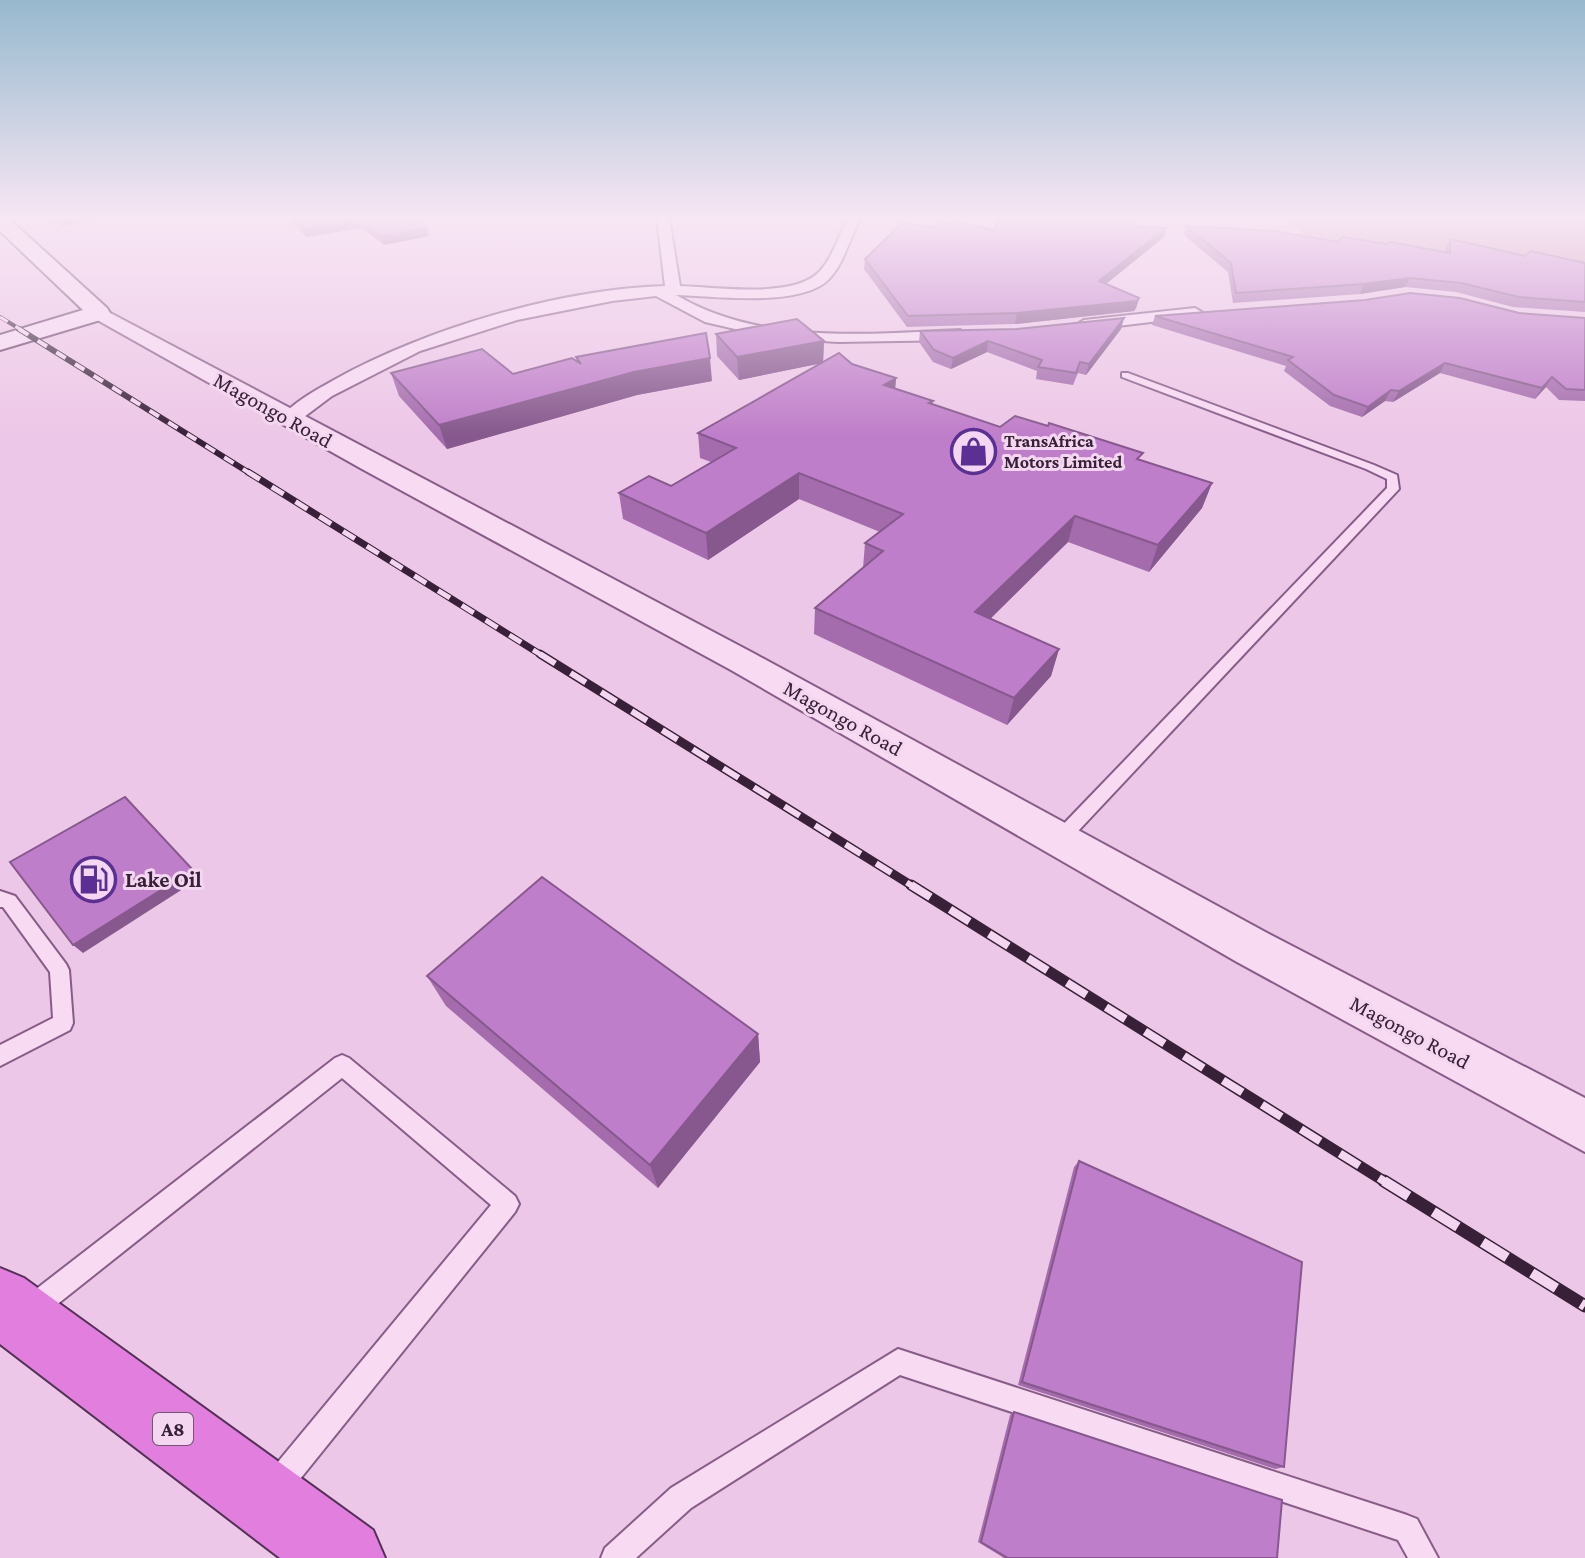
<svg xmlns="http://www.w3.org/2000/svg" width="1585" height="1558" font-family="'Crimson Pro',serif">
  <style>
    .green { fill: #ca9bb0 }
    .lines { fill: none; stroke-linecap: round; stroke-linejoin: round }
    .service-casing { stroke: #875d88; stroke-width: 4 }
    .minor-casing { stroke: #875d88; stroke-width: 4 }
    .tertiary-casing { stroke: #875d88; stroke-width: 4 }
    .secondary-casing { stroke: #674069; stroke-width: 4 }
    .trunk-casing { stroke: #523156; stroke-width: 4 }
    .service { fill: #f8daf3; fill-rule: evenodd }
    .minor { fill: #f8daf3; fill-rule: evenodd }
    .tertiary { fill: #f8daf3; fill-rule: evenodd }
    .secondary { fill: #f8daf3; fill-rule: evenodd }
    .trunk { fill: #e27edd; fill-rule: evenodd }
    .rail-far5-casing { stroke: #372038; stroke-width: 4 }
    .rail-far4-casing { stroke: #372038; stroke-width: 6 }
    .rail-far3-casing { stroke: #372038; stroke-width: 7 }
    .rail-far2-casing { stroke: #372038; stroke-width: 9 }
    .rail-far1-casing { stroke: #372038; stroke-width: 11 }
    .rail-casing { stroke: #372038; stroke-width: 13 }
    .rail-far5 { stroke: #f4d6f0; stroke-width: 3; stroke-dasharray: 9; stroke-linecap: butt }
    .rail-far4 { stroke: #f4d6f0; stroke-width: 4; stroke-dasharray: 11; stroke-linecap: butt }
    .rail-far3 { stroke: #f4d6f0; stroke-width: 5; stroke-dasharray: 14; stroke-linecap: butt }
    .rail-far2 { stroke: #f4d6f0; stroke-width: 6; stroke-dasharray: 18; stroke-linecap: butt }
    .rail-far1 { stroke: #f4d6f0; stroke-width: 8; stroke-dasharray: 23; stroke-linecap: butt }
    .rail { stroke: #f4d6f0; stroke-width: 10; stroke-dasharray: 29; stroke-linecap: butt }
    .wall { fill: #a46cad }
    .shaded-wall { fill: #86588d }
    .building { fill: #bf7ec9; stroke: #86588d; stroke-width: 2 }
    .labels { text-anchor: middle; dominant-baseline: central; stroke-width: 6; stroke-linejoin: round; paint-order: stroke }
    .far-poi-label { font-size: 18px; font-weight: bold; fill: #372038; stroke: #f4d6f0; text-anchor: start }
    .shield { fill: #f4d6f0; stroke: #70576f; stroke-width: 2 }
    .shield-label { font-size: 20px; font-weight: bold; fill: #372038 }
    .street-label { font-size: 22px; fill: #372038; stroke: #f4d6f0 }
    .poi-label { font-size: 22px; font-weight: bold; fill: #372038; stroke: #f4d6f0; text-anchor: start }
  </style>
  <rect width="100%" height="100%" fill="#edc7e7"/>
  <!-- green -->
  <path class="green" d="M1286,218H1585V275L1311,242Z"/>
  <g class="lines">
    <defs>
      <g id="service">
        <path d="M1122,373H1128L1374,465L1397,475L1399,489L1065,845H1053L1050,840L1053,835L1387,488V479L1366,469L1122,377Z"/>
        <path d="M0,891L15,896L66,964L69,970L73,1023L70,1030L0,1066V1045L53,1018L50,972L3,907H0Z"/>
        <path d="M342,1055L349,1058L515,1196L519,1204L515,1212L288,1494L278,1498L268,1494L264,1484L268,1474L491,1205L342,1078L40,1318L31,1321L22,1318L19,1309L22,1300L335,1058Z"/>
        <path d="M898,1349L1407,1515L1417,1519L1438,1558H1408L1398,1540L900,1375L691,1508L636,1558H601L605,1548L671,1488Z"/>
      </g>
      <g id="minor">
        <path d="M657,218H669L680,286C714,287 793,299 819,272C833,258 838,235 849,218H861C849,238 845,262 829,279C801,308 714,296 676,295C760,345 867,334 960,330L968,335L960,340L838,342L774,338L705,322L656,296L612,301L517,320L420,351L332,396L296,423H282L280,419C292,403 316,390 334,380C426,329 559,289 665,286Z"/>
        <path d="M1195,308L1203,313L1201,316L1084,330L1076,325L1084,320Z"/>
      </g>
      <path id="tertiary" d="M99,307L755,654L1269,934L1585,1098V1152L1237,962L731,670L362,469L92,317L89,313L92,309Z"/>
      <path id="secondary" d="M0,218H8L107,308L110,313L107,318L0,350V335L83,310L0,231Z"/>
      <path id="trunk" d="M0,1268L24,1278L373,1530L385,1558H280L0,1344Z"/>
    </defs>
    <!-- service casing -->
    <use href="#service" class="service-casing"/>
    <!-- minor casing -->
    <use href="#minor" class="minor-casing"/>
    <!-- tertiary casing -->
    <use href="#tertiary" class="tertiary-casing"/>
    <!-- secondary casing -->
    <use href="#secondary" class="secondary-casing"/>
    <!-- trunk casing -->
    <use href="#trunk" class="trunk-casing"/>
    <!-- service -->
    <use href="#service" class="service"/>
    <!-- minor -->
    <use href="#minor" class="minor"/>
    <!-- tertiary -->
    <use href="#tertiary" class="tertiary"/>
    <!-- secondary -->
    <use href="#secondary" class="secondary"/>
    <!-- trunk -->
    <use href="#trunk" class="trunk"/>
    <defs>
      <path id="rail-far5" d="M0,317L23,331"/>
      <path id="rail-far4" d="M19,329L251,474"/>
      <path id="rail-far3" d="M248,472L543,656"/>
      <path id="rail-far2" d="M540,654L914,887"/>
      <path id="rail-far1" d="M911,885L1387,1183"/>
      <path id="rail" d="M1384,1181L1585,1306"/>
    </defs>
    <!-- rail-far5 casing -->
    <use href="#rail-far5" class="rail-far5-casing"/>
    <!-- rail-far4 casing -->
    <use href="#rail-far4" class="rail-far4-casing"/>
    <!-- rail-far3 casing -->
    <use href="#rail-far3" class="rail-far3-casing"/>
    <!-- rail-far2 casing -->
    <use href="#rail-far2" class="rail-far2-casing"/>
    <!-- rail-far1 casing -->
    <use href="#rail-far1" class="rail-far1-casing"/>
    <!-- rail casing -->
    <use href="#rail" class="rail-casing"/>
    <!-- rail-far5 -->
    <use href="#rail-far5" class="rail-far5"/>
    <!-- rail-far4 -->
    <use href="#rail-far4" class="rail-far4"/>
    <!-- rail-far3 -->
    <use href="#rail-far3" class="rail-far3"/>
    <!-- rail-far2 -->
    <use href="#rail-far2" class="rail-far2"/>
    <!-- rail-far1 -->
    <use href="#rail-far1" class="rail-far1"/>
    <!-- rail -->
    <use href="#rail" class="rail"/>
  </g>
  <!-- wall -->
  <g class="wall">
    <path d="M41,218H100L63,226Z"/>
    <path d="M288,218H416L427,228L429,236L384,245L361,228L306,237Z"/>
    <path d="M1028,220L1166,228L1164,237L1106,284L1139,298L1136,308L1134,311L1015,324L907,327L864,269L865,259L935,227L994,230Z"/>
    <path d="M1186,226L1445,252V248L1450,239L1525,256L1585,263V312L1513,307L1456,292L1405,287L1360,294L1233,303L1228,272L1184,235Z"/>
    <path d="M1519,313L1585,318V401L1559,400L1546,387L1535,399L1440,373L1393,402L1385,401L1362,417L1330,406L1284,371L1286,366L1152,325L1155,316Z"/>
    <path d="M1121,329L1086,375L1078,373L1073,385L1036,379L1037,371L987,352L951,369L933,362L919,342L920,331Z"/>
    <path d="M716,334L824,341L823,362L852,364L896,378L895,389L933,401L932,404L1000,427L1141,460L1212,483L1202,508L1149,572L1068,542L990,618L1059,649L1051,676L1007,725L814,634L815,608L863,568L865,543L880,532L799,499L708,560L623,519L619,493L671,486L711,462L700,458L698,433L821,363L739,380L717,356Z"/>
    <path d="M576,357L712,381L637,395L447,449L399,396L391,373L513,374L577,361Z"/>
    <path d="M427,976L758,1034L760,1062L658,1188L446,1006Z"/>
    <path d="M1079,1161L1284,1467L1275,1469L1018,1385L1074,1167Z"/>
    <path d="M1014,1412L1277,1558H1004L978,1542L1010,1415Z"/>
  </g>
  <!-- shaded-wall -->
  <g class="shaded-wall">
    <path d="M59,218H100L63,226Z"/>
    <path d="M358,220L361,228L306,237L304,229Z"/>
    <path d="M427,228L429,236L384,245L381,237Z"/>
    <path d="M1166,228L1164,237L1097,291L1099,281Z"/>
    <path d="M1410,278L1405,287L1360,294L1364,284Z"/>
    <path d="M1139,298L1136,308L1134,311L1015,324L1017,313Z"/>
    <path d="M1124,318L1121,329L1086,375L1089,364Z"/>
    <path d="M824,341L823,363L739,380L737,357Z"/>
    <path d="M988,341L987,352L951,369L953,358Z"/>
    <path d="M710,358L712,381L637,395L447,449L439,425L634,372Z"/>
    <path d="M1445,363L1440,373L1393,402L1399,391Z"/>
    <path d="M1552,377L1546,387L1535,399L1542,388Z"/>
    <path d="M896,378L894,402L884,385Z"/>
    <path d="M1391,390L1385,401L1362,417L1368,407Z"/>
    <path d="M799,473V499L708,560L706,533Z"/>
    <path d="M1212,483L1202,508L1149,572L1158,545Z"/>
    <path d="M1075,516L1068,542L970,639L975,612Z"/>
    <path d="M1059,649L1051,676L1007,725L1014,698Z"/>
    <path d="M193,870L200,878L83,953L73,945Z"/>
    <path d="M758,1034L760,1062L658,1188L650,1165Z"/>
  </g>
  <!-- building -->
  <g class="building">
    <path d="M292,218H416L427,228L381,237L358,220L304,229Z"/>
    <path d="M998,218L1131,222L1134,226L1166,228L1099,281L1139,298L1137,301L1017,313L908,316L865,259L902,223L935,227L952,220L994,230Z"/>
    <path d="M1186,226L1275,231L1338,242L1342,237L1387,244L1390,242L1450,253V239L1525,256L1531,251L1585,263V302L1519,297L1461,283L1410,278L1364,284L1236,293L1231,263Z"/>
    <path d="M1410,293L1460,298L1519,313L1585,318V390L1566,389L1552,377L1542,388L1445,363L1399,391L1391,390L1368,407L1334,395L1288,360L1293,357L1155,316L1365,300Z"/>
    <path d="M1124,318L1089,364L1080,362L1076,373L1038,367L1042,360L988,341L953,358L934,350L920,331L1017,329Z"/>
    <path d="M797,319L824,341L737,357L716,334Z"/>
    <path d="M706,333L710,358L634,372L439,425L391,373L482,349L513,374L572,358L581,364L576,357Z"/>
    <path d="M839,353L852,364L896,378L884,385L933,401L929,403L1000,427L1015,416L1048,426L1049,423L1143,453L1137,459L1212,483L1158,545L1075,516L975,612L1059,649L1014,698L815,608L883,551L865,543L903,514L799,473L706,533L619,493L649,476L671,486L736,448L698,433Z"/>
    <path d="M125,797L193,870L73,945L10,862Z"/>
    <path d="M542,877L758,1034L650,1165L427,976Z"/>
    <path d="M1079,1161L1302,1262L1284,1467L1022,1382Z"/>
    <path d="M1014,1412L1282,1500L1277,1558H1008L981,1542Z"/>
  </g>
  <!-- sky -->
  <linearGradient id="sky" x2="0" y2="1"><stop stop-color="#97b9ce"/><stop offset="0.5" stop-color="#f7e6f4"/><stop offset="1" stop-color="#f7e6f4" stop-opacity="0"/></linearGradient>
  <rect width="1585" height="436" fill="url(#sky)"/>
  <!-- icons -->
  <defs>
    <symbol id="shop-ring" viewBox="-11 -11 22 22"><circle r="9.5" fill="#f4d6f0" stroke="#5b2f94" stroke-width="1.5"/><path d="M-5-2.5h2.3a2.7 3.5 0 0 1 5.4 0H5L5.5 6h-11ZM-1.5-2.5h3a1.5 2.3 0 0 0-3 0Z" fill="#5b2f94"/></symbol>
    <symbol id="fuel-ring" viewBox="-11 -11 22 22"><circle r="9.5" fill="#f4d6f0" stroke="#5b2f94" stroke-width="1.5"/><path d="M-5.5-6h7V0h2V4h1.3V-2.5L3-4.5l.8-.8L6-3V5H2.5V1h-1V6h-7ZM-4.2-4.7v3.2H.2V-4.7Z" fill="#5b2f94"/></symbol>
  </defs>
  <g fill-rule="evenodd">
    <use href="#shop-ring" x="948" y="426" width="51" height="51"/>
    <use href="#fuel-ring" x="68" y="854" width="51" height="51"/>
  </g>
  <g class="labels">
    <!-- far-poi labels -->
    <g class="far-poi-label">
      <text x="1004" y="441">TransAfrica<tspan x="1004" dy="21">Motors Limited</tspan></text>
    </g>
    <!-- shield labels -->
    <rect class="shield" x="153" y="1413" width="40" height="32" rx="6"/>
    <g class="shield-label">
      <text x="173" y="1429">A8</text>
    </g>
    <!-- street labels -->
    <g class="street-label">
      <text transform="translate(273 410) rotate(29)">Magongo Road</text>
      <text transform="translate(843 718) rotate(29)">Magongo Road</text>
      <text transform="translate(1410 1032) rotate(28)">Magongo Road</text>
    </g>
    <!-- poi labels -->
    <g class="poi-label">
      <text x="125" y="879">Lake Oil</text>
    </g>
  </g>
</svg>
